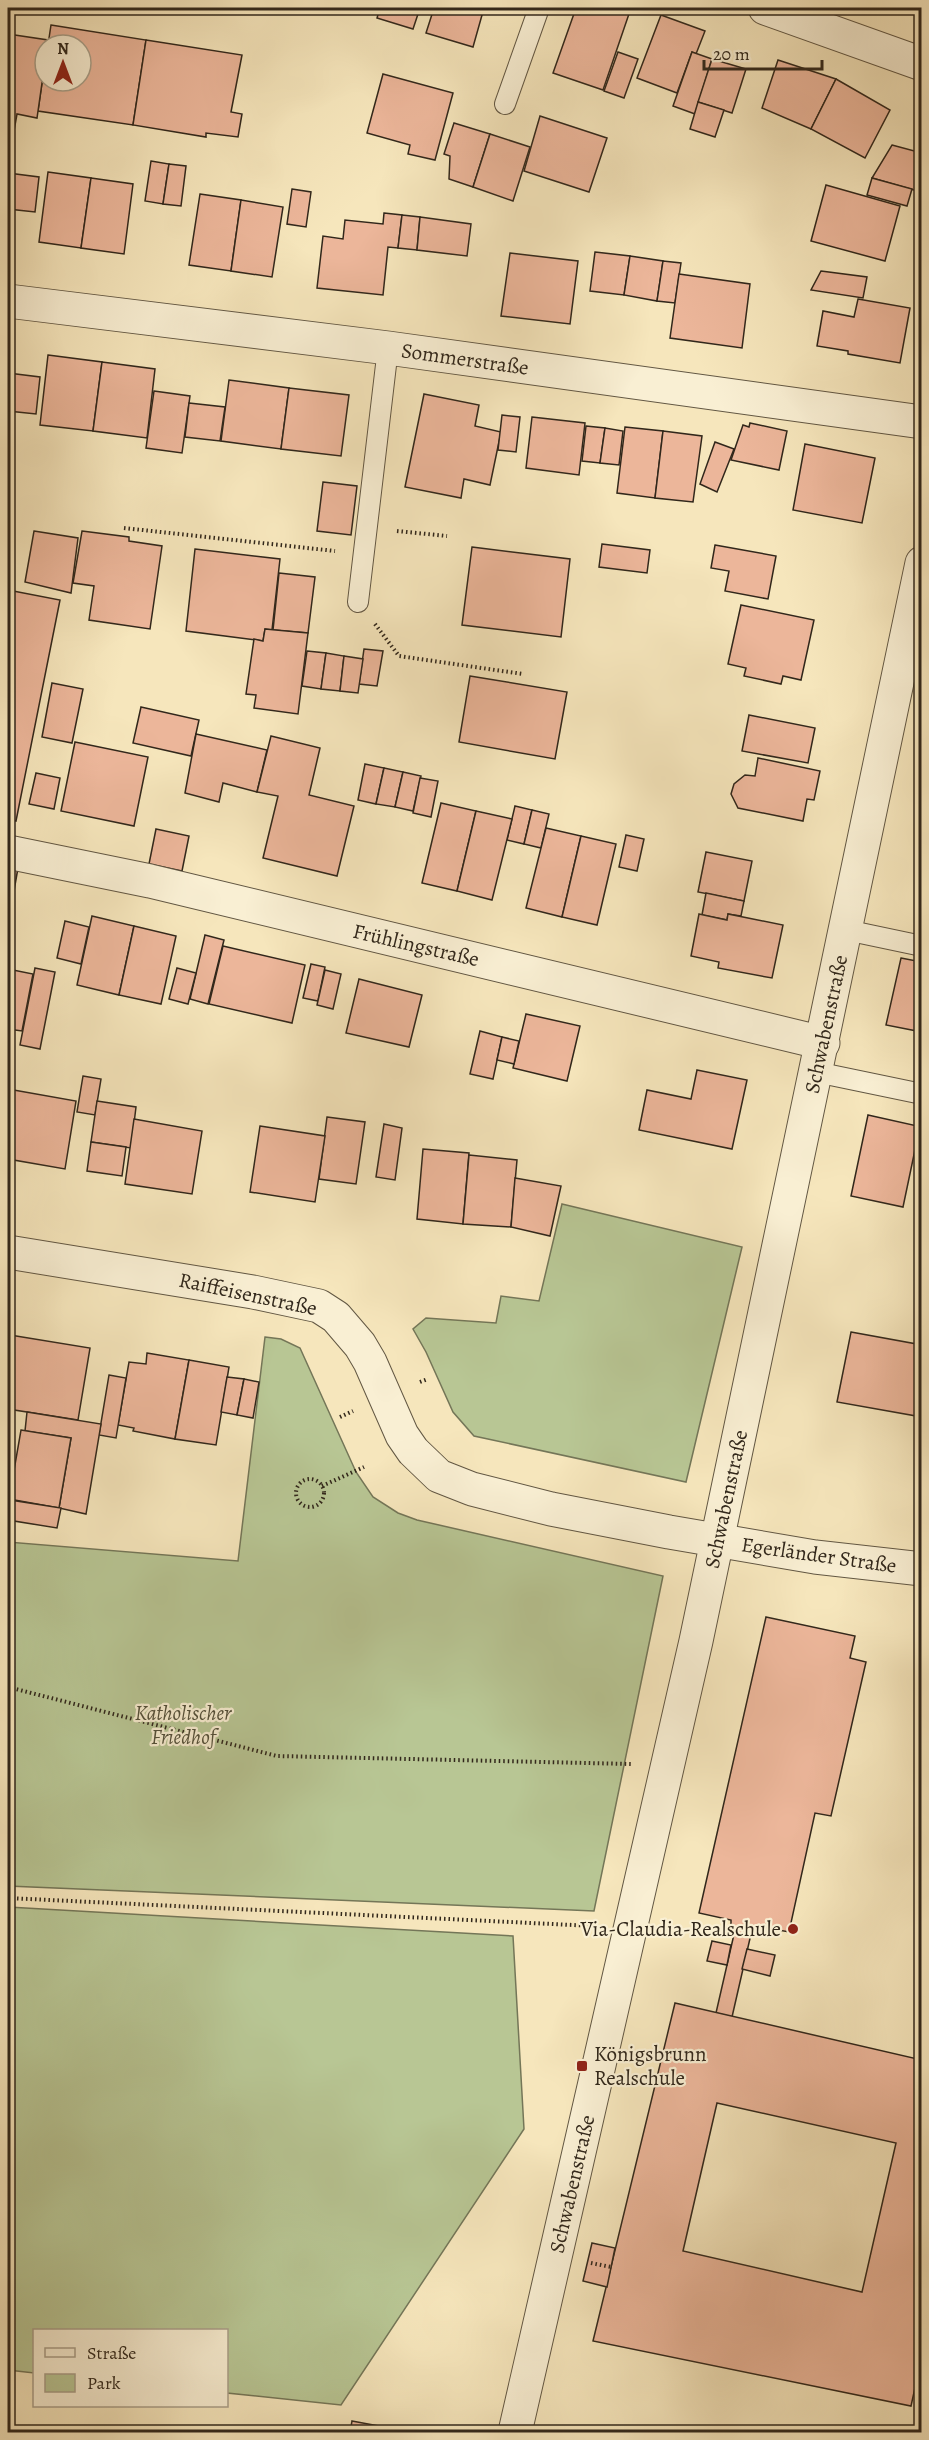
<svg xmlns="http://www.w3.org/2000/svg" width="929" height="2440" font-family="Alegreya,serif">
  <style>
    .green { fill: #b8c694; stroke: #747658; stroke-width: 1.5 }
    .building { fill: #ecb69a; stroke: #31271b; stroke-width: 1.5; fill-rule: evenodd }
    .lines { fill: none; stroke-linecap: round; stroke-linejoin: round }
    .lane-casing { stroke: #625743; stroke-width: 22 }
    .street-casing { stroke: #625743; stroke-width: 35 }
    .path { stroke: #31271b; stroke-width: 4; stroke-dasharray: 1.5 3; stroke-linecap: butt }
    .lane { stroke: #f9efd3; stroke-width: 20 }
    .street { stroke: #f9efd3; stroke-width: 33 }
    .poi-dot { fill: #8f2418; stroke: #f9efd3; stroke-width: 2 }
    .labels { text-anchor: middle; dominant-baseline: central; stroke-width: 4.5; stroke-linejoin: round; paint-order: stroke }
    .street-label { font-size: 21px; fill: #31271b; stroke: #f9efd3 }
    .park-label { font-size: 21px; font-style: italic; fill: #534f39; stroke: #f9efd3 }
    .poi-label { font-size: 21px; fill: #31271b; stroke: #f9efd3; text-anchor: end }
  </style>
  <rect width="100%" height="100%" fill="#f6e6bc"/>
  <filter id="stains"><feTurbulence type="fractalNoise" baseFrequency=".00333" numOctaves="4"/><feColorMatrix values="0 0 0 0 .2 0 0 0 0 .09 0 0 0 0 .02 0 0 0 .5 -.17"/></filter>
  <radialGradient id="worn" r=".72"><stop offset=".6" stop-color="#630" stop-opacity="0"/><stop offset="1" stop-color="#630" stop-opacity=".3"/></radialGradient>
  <!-- green -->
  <g class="green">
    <path d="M562,1204L742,1247L686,1482L474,1436L453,1412L426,1352L413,1329L426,1318L496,1323L501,1296L539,1301Z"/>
    <path d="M265,1337L281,1339L300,1348L356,1472L373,1497L398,1513L417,1520L663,1576L594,1911L8,1886V1542L238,1561Z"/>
    <path d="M8,1907L513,1936L524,2129L341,2405L227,2393L226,2330H34V2373L8,2370Z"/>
  </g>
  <!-- building -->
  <g class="building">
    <path d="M380,8H420L413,29L377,18Z"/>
    <path d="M434,8H484L473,47L426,33Z"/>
    <path d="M576,8H631L603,90L553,73Z"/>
    <path d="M661,15L705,31L696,54L692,52L677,93L637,78Z"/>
    <path d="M51,25L146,40L133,125L38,111L45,62V81H81V45H48Z"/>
    <path d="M8,34L48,40V45H45V62L37,118L17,114L14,131L8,130Z"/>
    <path d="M146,40L242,55L231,112L242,114L238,137L206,133V137L133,125Z"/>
    <path d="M618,52L638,59L624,98L604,91Z"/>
    <path d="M692,52L712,59L695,114L673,106Z"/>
    <path d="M712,59L746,69L732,113L698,102Z"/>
    <path d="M778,60L836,79L811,129L762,108Z"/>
    <path d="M383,74L453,93L435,160L408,154L410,145L367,133Z"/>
    <path d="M836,79L890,110L865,158L811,129Z"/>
    <path d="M698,102L724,110L715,137L690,129Z"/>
    <path d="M540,116L607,138L589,192L524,171Z"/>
    <path d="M454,123L490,134L473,187L449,179L450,156L444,154Z"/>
    <path d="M490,134L530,147L513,201L473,187Z"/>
    <path d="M892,145L922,153L921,192L872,178Z"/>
    <path d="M151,161L169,164L163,204L145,201Z"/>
    <path d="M169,164L186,166L181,206L163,204Z"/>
    <path d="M48,172L91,178L81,248L39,242Z"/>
    <path d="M8,173L39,177L35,212L8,209Z"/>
    <path d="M91,178L133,184L124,254L81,248Z"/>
    <path d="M872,178L912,189L907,206L867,195Z"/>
    <path d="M826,185L900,206L885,261L811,241Z"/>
    <path d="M292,189L311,192L306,227L287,224Z"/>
    <path d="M200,194L241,200L231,271L189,265Z"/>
    <path d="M241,200L283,207L272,277L231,271Z"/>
    <path d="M384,213L402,215L398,248L388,247L383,295L317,288L323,236L343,239L345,220L383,224Z"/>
    <path d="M402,215L420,217L417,250L398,248Z"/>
    <path d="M420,217L471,224L467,256L417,250Z"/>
    <path d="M595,252L630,256L624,295L590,291Z"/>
    <path d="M510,253L578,261L570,324L501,316Z"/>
    <path d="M630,256L663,261L657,301L624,295Z"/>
    <path d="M663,261L681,263L675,303L657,301Z"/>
    <path d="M821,271L867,277L863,298L811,290Z"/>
    <path d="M679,274L750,284L742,348L670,338Z"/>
    <path d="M858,299L910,308L900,363L848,354V351L817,346L823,311L854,317Z"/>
    <path d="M48,355L102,362L93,431L40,425Z"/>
    <path d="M102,362L155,369L147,438L93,431Z"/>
    <path d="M8,373L40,377L36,414L8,411Z"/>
    <path d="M229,380L289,388L281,449L221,441Z"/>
    <path d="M289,388L349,395L341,456L281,449Z"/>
    <path d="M154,391L190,396L182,453L146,448Z"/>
    <path d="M424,394L479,405L475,426L501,432L490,485L464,479L461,498L405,487Z"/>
    <path d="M189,403L225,407L220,441L185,437Z"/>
    <path d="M502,415L520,417L516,452L498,450Z"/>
    <path d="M532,417L585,423L579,475L526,468Z"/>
    <path d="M750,423L787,431L779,470L731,460L743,425L749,427Z"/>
    <path d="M586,426L605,428L600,463L582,461Z"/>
    <path d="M625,427L663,431L655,498L617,493Z"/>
    <path d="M605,428L623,431L619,465L600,463Z"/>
    <path d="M663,431L702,436L693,502L655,498Z"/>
    <path d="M715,442L734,449L717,492L700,484Z"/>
    <path d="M805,444L875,458L862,523L793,510Z"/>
    <path d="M323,482L357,486L351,535L317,531Z"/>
    <path d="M34,531L78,538L71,593L25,582Z"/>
    <path d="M82,531L129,537V541L162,546L150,629L89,620L94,586L73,583Z"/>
    <path d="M602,544L650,550L647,573L599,567Z"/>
    <path d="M715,545L776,556L768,599L725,591L729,571L711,568Z"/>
    <path d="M472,547L570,559L561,637L462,625Z"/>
    <path d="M195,549L280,559L272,630L265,629L263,641L186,631Z"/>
    <path d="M279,573L315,577L308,633L273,630Z"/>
    <path d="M8,590L60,600L16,821L8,819Z"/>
    <path d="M741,605L814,620L801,680L783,676L781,684L744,676L746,668L728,664Z"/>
    <path d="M265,629L308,633L298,714L254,708L256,695L246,694L254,639L263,641Z"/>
    <path d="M364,649L383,651L377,686L359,684Z"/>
    <path d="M307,651L326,653L321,689L302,686Z"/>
    <path d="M326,653L344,656L340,691L321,689Z"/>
    <path d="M344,656L363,659L358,693L340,691Z"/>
    <path d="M470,676L567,692L555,759L459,742Z"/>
    <path d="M52,683L83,689L72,743L42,737Z"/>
    <path d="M141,707L199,720L191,756L133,743Z"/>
    <path d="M749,715L815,728L808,763L742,751Z"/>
    <path d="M196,734L267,750L257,792L223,783L219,802L185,793Z"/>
    <path d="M271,736L320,748L309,795L354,806L337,876L263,858L278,796L257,792Z"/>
    <path d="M75,742L148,757L134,826L61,811Z"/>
    <path d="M758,758L820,771L814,800L807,799L803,821L738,808L731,794L734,784L745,775L755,776Z"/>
    <path d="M365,764L384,768L376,804L358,800Z"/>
    <path d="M384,768L403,772L395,807L376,804Z"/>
    <path d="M403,772L421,776L413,811L395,807Z"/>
    <path d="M36,773L60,778L54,809L29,804Z"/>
    <path d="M420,778L438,781L431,817L413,813Z"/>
    <path d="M441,803L476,811L457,891L422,883Z"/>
    <path d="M515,806L532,810L524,844L507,840Z"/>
    <path d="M532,810L549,814L541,848L524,844Z"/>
    <path d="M476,811L512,819L492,900L457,891Z"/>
    <path d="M546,828L581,836L562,917L526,908Z"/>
    <path d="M156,829L189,836L182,871L149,864Z"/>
    <path d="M626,835L644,839L637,871L619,867Z"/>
    <path d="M581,836L616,844L597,925L562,917Z"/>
    <path d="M706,852L752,861L744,901L698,892Z"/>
    <path d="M8,866L18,868L8,925Z"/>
    <path d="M706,893L744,901L741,916L728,914L727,920L702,915Z"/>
    <path d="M699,914L727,920L728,914L783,925L772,978L718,968L719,962L691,956Z"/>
    <path d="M92,916L134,926L119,995L77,985Z"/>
    <path d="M65,921L89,927L81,964L57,958Z"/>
    <path d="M134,926L176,936L161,1004L119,995Z"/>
    <path d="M205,935L224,940L208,1004L190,999Z"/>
    <path d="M223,946L305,965L292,1023L209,1004Z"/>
    <path d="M901,958L922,962V1032L886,1025Z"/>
    <path d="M311,964L325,967L318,1001L303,998Z"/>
    <path d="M35,968L55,972L40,1049L20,1045Z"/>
    <path d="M177,968L196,973L188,1004L169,999Z"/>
    <path d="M8,969L33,974L22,1031L8,1029Z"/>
    <path d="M325,970L341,974L333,1009L317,1005Z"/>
    <path d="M359,979L422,995L409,1047L346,1033Z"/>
    <path d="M526,1014L580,1026L567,1081L513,1068Z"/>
    <path d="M480,1031L502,1037L493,1079L470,1074Z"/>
    <path d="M502,1037L519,1041L514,1064L497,1060Z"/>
    <path d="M697,1070L747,1080L732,1149L639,1130L647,1090L691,1099Z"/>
    <path d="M83,1076L101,1079L95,1115L77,1112Z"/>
    <path d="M8,1089L76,1101L65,1169L8,1159Z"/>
    <path d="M97,1101L136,1107L131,1148L91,1142Z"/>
    <path d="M868,1115L922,1127V1147L916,1145L903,1207L851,1196Z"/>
    <path d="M327,1117L365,1122L356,1184L319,1179Z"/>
    <path d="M134,1119L202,1131L192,1194L125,1184Z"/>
    <path d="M384,1124L402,1128L395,1180L376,1177Z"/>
    <path d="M260,1126L325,1136L315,1202L250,1192Z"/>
    <path d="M91,1142L126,1147L122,1176L87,1171Z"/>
    <path d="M423,1149L469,1153L463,1224L417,1219Z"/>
    <path d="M469,1155L517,1160L511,1227L463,1224Z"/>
    <path d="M515,1178L561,1186L550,1236L511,1227Z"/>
    <path d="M851,1332L922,1345V1417L837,1402Z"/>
    <path d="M10,1335L90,1348L78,1420L8,1409V1351Z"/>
    <path d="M147,1353L189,1360L175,1439L133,1431L134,1428L118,1425L129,1362L146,1364Z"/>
    <path d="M189,1360L229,1367L216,1445L175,1439Z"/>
    <path d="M109,1375L126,1378L116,1438L99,1435Z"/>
    <path d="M227,1377L244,1379L237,1415L221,1412Z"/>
    <path d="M244,1379L259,1382L253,1418L237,1415Z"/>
    <path d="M27,1412L101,1424L86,1514L59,1508L71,1438L25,1431Z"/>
    <path d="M21,1430L71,1438L59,1508L9,1499Z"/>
    <path d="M10,1500L61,1508L57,1528L8,1520Z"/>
    <path d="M766,1617L855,1636L850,1658L866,1662L831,1816L815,1813L789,1932L757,1926L754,1934H751L732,2017L716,2013L735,1930H731V1920L699,1913Z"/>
    <path d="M712,1941L731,1945L727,1965L707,1961Z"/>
    <path d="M747,1949L775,1955L770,1976L742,1969Z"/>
    <path d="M675,2003L922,2060V2356L911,2406L593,2341ZM717,2103L896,2143L862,2292L683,2251Z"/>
    <path d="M592,2243L615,2248L607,2287L583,2281Z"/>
    <path d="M352,2421L411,2432H350Z"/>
  </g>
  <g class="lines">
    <defs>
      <g id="lane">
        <path d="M505,104L539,8"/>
        <path d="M358,602L388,348"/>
        <path d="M846,930L922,946"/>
        <path d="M816,1072L922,1094"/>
      </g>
      <g id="street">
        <path d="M765,8L922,64"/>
        <path d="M8,301L388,348L922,422"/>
        <path d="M8,852L150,881L823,1043"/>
        <path d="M8,1252L253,1292L319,1306L336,1317L360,1345L370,1362L402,1435L413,1451L439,1476L472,1489L551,1509L669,1532L815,1557L922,1569"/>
        <path d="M515,2432L696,1641L922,563"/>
      </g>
    </defs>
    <!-- lane casing -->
    <use href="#lane" class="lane-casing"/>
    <!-- street casing -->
    <use href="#street" class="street-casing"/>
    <!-- path -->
    <g class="path">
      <path d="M124,528L335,551"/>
      <path d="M397,531L447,536"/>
      <path d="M375,624L399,656L523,674"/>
      <path d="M420,1382L428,1379"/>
      <path d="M340,1417L353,1411"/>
      <circle cx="310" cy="1493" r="14"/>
      <path d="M322,1486L364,1467"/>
      <path d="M8,1687L277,1756L631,1764"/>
      <path d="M8,1898L594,1926"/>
      <path d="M591,2263L611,2267"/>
    </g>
    <!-- lane -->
    <use href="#lane" class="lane"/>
    <!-- street -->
    <use href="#street" class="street"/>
  </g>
  <!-- markers -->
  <g class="poi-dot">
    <circle cx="793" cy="1929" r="6"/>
    <rect x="576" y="2060" width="12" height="12" rx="3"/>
  </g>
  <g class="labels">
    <!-- street labels -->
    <g class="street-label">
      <text transform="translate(465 359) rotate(8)">Sommerstraße</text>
      <text transform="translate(416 945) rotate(13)">Frühlingstraße</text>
      <text transform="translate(826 1024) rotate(-78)">Schwabenstraße</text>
      <text transform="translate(248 1294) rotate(12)">Raiffeisenstraße</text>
      <text transform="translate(726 1499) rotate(-78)">Schwabenstraße</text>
      <text transform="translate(819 1555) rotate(8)">Egerländer Straße</text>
      <text transform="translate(572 2184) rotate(-77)">Schwabenstraße</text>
    </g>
    <!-- park labels -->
    <g class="park-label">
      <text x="183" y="1713">Katholischer<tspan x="183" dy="24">Friedhof</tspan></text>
    </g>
    <!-- poi labels -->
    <g class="poi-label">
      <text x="781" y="1929">Via-Claudia-Realschule</text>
      <text x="594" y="2054" text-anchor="start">Königsbrunn<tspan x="594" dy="24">Realschule</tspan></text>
    </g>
  </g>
  <!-- margin -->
  <rect width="929" height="2440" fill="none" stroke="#f6e6bc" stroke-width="30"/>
  <rect x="9" y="9" width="911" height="2422" fill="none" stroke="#31271b" stroke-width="3"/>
  <rect x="15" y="15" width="899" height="2410" fill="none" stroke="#31271b" stroke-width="1.5"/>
  <!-- legend -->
  <rect x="33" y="2329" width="195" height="78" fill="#f9efd3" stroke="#a99f89" stroke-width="1.5"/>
  <rect x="45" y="2348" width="30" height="9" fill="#f9efd3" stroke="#a99f89" stroke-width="1.5"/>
  <text x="87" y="2359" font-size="18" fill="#31271b">Straße</text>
  <rect x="45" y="2374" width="30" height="18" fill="#b8c694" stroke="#a99f89" stroke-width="1.5"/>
  <text x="87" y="2389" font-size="18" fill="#31271b">Park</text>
  <!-- north arrow -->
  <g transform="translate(63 63)"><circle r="28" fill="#f9efd3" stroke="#a99f89" stroke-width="1.5"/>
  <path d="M0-4.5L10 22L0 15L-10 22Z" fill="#8f2418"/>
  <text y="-9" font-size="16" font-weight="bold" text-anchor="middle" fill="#31271b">N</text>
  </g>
  <!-- scale -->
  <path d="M704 60v9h118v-9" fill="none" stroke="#31271b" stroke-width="3"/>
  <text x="713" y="60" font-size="18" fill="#31271b" stroke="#f9efd3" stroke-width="4.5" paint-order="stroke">20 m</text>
  <rect width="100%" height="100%" filter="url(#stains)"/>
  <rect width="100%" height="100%" fill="url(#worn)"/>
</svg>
